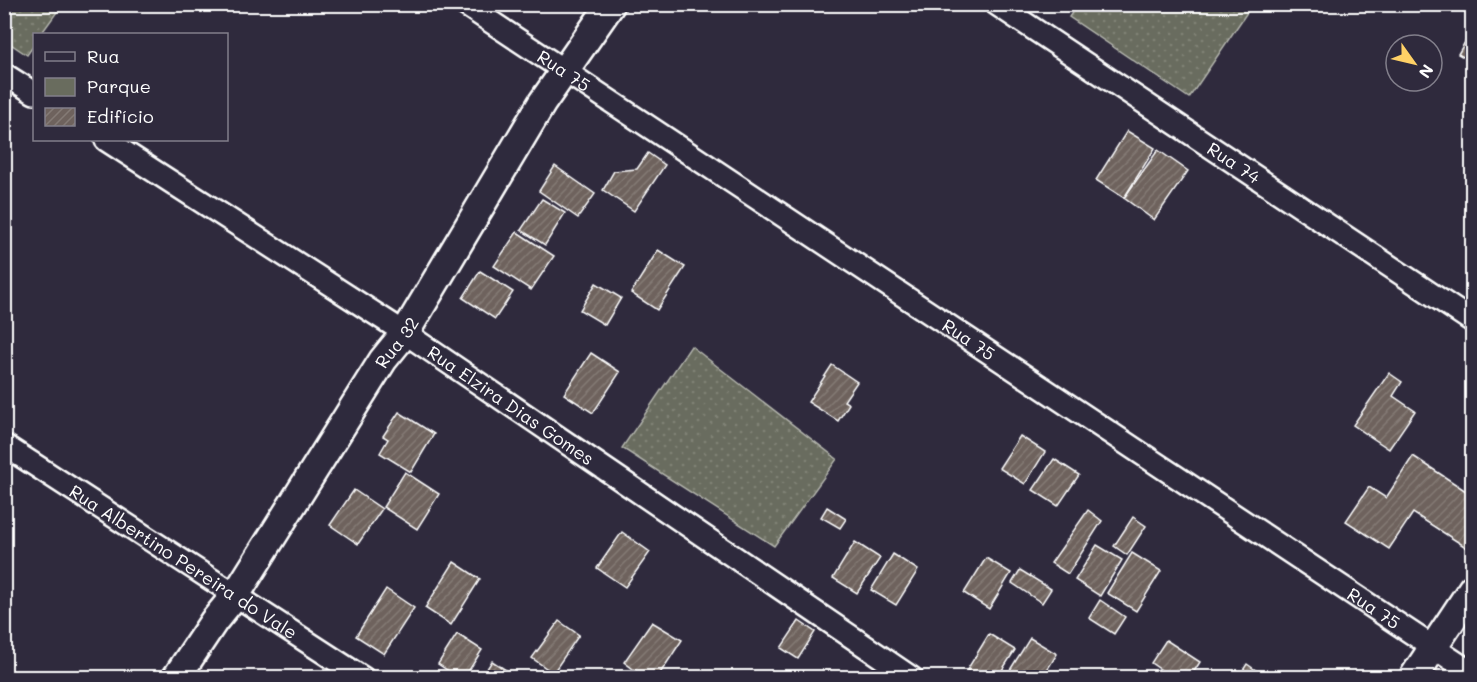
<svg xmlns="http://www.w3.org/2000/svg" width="1477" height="682" font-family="Mali,sans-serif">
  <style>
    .green { fill: url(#green-dots); stroke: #b4b6ae; stroke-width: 1.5 }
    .building { fill: url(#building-hatch); stroke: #fff; stroke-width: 1.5 }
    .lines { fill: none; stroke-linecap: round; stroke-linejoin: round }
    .minor-casing { stroke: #fff; stroke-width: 26 }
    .major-casing { stroke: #fff; stroke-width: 32 }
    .minor { stroke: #2f2a3d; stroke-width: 21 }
    .major { stroke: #2f2a3d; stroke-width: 27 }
    .labels { text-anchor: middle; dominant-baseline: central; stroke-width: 4.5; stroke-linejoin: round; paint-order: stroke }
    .street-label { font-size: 18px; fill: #fff; stroke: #2f2a3d }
  </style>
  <defs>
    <pattern id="green-dots" width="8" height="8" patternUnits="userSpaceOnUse" patternTransform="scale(1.5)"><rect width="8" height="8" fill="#696c5e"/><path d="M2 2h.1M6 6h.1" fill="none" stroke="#808276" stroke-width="1.8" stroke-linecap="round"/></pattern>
    <pattern id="building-hatch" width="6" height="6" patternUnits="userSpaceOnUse" patternTransform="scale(1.5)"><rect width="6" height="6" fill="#6e625d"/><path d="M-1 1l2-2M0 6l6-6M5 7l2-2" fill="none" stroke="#847a75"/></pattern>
  </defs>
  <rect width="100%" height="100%" fill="#2f2a3d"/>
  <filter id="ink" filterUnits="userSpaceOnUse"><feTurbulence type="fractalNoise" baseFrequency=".0167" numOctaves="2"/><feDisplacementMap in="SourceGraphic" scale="12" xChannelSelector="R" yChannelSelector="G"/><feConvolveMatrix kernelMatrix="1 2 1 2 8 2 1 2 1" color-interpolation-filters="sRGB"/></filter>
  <g filter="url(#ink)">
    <!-- green -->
    <g class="green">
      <path d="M4,5L5,4L62,5L41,34H34V45L27,55L5,40Z"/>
      <path d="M1077,5V4L1252,5L1189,98L1069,17Z"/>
      <path d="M691,346L837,459L774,546L622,448Z"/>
    </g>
    <!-- building -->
    <g class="building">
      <path d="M1472,30V62L1458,54Z"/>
      <path d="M1127,131L1155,148L1124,198L1096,180Z"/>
      <path d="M1158,150L1188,171L1154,220L1124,198Z"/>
      <path d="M648,153L665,165L634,211L603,190L614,171L637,169Z"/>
      <path d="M555,166L595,194L578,218L539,191Z"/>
      <path d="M542,199L565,213L545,245L521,230Z"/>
      <path d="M517,232L554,256L531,290L494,266Z"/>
      <path d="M658,250L685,267L657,310L631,293Z"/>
      <path d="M480,271L513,292L495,319L463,298Z"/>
      <path d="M596,283L621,298L605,325L580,310Z"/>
      <path d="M591,353L620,372L593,413L564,394Z"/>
      <path d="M832,365L857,382L844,401L849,404L838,421L808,402Z"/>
      <path d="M1389,373L1402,382L1393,396L1415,411L1389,449L1353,425Z"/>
      <path d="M399,412L434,434L411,472L380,453L388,439L383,436Z"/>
      <path d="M1020,436L1045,452L1025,484L999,468Z"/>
      <path d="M1413,456L1472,495V551L1413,513L1389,549L1346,521L1369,487L1386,498Z"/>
      <path d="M1054,459L1079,475L1058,506L1033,490Z"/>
      <path d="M405,472L439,494L417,529L383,507Z"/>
      <path d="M354,490L382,509L358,544L330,525Z"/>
      <path d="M827,507L846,519L840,528L821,517Z"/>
      <path d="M1088,510L1102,521L1068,574L1051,563Z"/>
      <path d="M1133,517L1146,526L1127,555L1114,546Z"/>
      <path d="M622,532L650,552L625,587L597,568Z"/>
      <path d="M855,542L880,558L857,593L833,578Z"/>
      <path d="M1097,545L1122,560L1100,596L1075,580Z"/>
      <path d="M1132,553L1161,571L1136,611L1107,593Z"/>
      <path d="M893,554L918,570L896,605L871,590Z"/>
      <path d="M986,558L1011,573L989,609L964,593Z"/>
      <path d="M454,562L480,579L451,625L425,608Z"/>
      <path d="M1020,570L1051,589L1042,603L1012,583Z"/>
      <path d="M386,589L414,608L384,654L356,636Z"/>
      <path d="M1100,600L1125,617L1114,634L1089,618Z"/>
      <path d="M559,621L579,635L553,673L532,658Z"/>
      <path d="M799,621L815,632L798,659L781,648Z"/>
      <path d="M652,622L682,640L657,678H645L624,662Z"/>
      <path d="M457,634L482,650L464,678H459L438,664Z"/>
      <path d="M989,634L1015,650L997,678H979L967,670Z"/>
      <path d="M1030,638L1057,654L1042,678H1005Z"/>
      <path d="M1166,640L1200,662L1190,678H1173L1151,663Z"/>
      <path d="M492,661L515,676L514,678H481Z"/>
      <path d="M1247,664L1267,678H1238Z"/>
    </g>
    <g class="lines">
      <defs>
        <g id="minor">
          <path id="s1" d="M464,4L1472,673"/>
          <path id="s2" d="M996,4L1472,321"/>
          <path d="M4,74L34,93"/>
          <path id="s3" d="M106,140L405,333L912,678"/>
          <path id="s4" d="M4,445L363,678"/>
        </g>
        <g id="major">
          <path id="s5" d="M176,678L214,621L237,593L383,360L405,333L542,103L611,4"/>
          <path d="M1413,678L1472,589"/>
        </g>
      </defs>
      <!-- minor casing -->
      <use href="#minor" class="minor-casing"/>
      <!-- major casing -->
      <use href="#major" class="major-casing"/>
      <!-- minor -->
      <use href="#minor" class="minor"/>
      <!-- major -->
      <use href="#major" class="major"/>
    </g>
  </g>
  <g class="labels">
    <!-- street labels -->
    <g class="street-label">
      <text stroke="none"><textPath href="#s1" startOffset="120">Rua 75</textPath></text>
      <text stroke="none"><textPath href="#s2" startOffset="286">Rua 74</textPath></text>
      <text stroke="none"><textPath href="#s1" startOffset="606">Rua 75</textPath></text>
      <text stroke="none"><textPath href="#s5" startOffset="402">Rua 32</textPath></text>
      <text stroke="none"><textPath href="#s3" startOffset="484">Rua Elzira Dias Gomes</textPath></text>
      <text stroke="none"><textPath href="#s4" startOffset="214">Rua Albertino Pereira do Vale</textPath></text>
      <text stroke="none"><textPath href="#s1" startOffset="1092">Rua 75</textPath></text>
    </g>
  </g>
  <!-- margin -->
  <rect width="1477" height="682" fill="none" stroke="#2f2a3d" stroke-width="24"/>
  <rect x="12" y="12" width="1453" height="658" fill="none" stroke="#fff" stroke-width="2" filter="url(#ink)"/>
  <!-- legend -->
  <rect x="33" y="33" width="195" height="108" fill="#2f2a3d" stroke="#827f8b" stroke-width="1.5"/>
  <rect x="45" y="52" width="30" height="9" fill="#2f2a3d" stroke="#827f8b" stroke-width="1.5"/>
  <text x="87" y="63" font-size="18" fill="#ffffff">Rua</text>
  <rect x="45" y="78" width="30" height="18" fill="#696c5e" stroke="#827f8b" stroke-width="1.5"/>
  <text x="87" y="93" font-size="18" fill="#ffffff">Parque</text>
  <rect x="45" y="108" width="30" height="18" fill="url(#building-hatch)" stroke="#827f8b" stroke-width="1.5"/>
  <text x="87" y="123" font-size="18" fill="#ffffff">Edifício</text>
  <!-- north arrow -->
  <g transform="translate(1414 63) rotate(124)"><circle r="28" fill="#2f2a3d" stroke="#827f8b" stroke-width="1.5"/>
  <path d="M0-4.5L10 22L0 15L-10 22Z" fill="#ffd166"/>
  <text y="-9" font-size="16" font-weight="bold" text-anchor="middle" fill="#ffffff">N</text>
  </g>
</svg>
